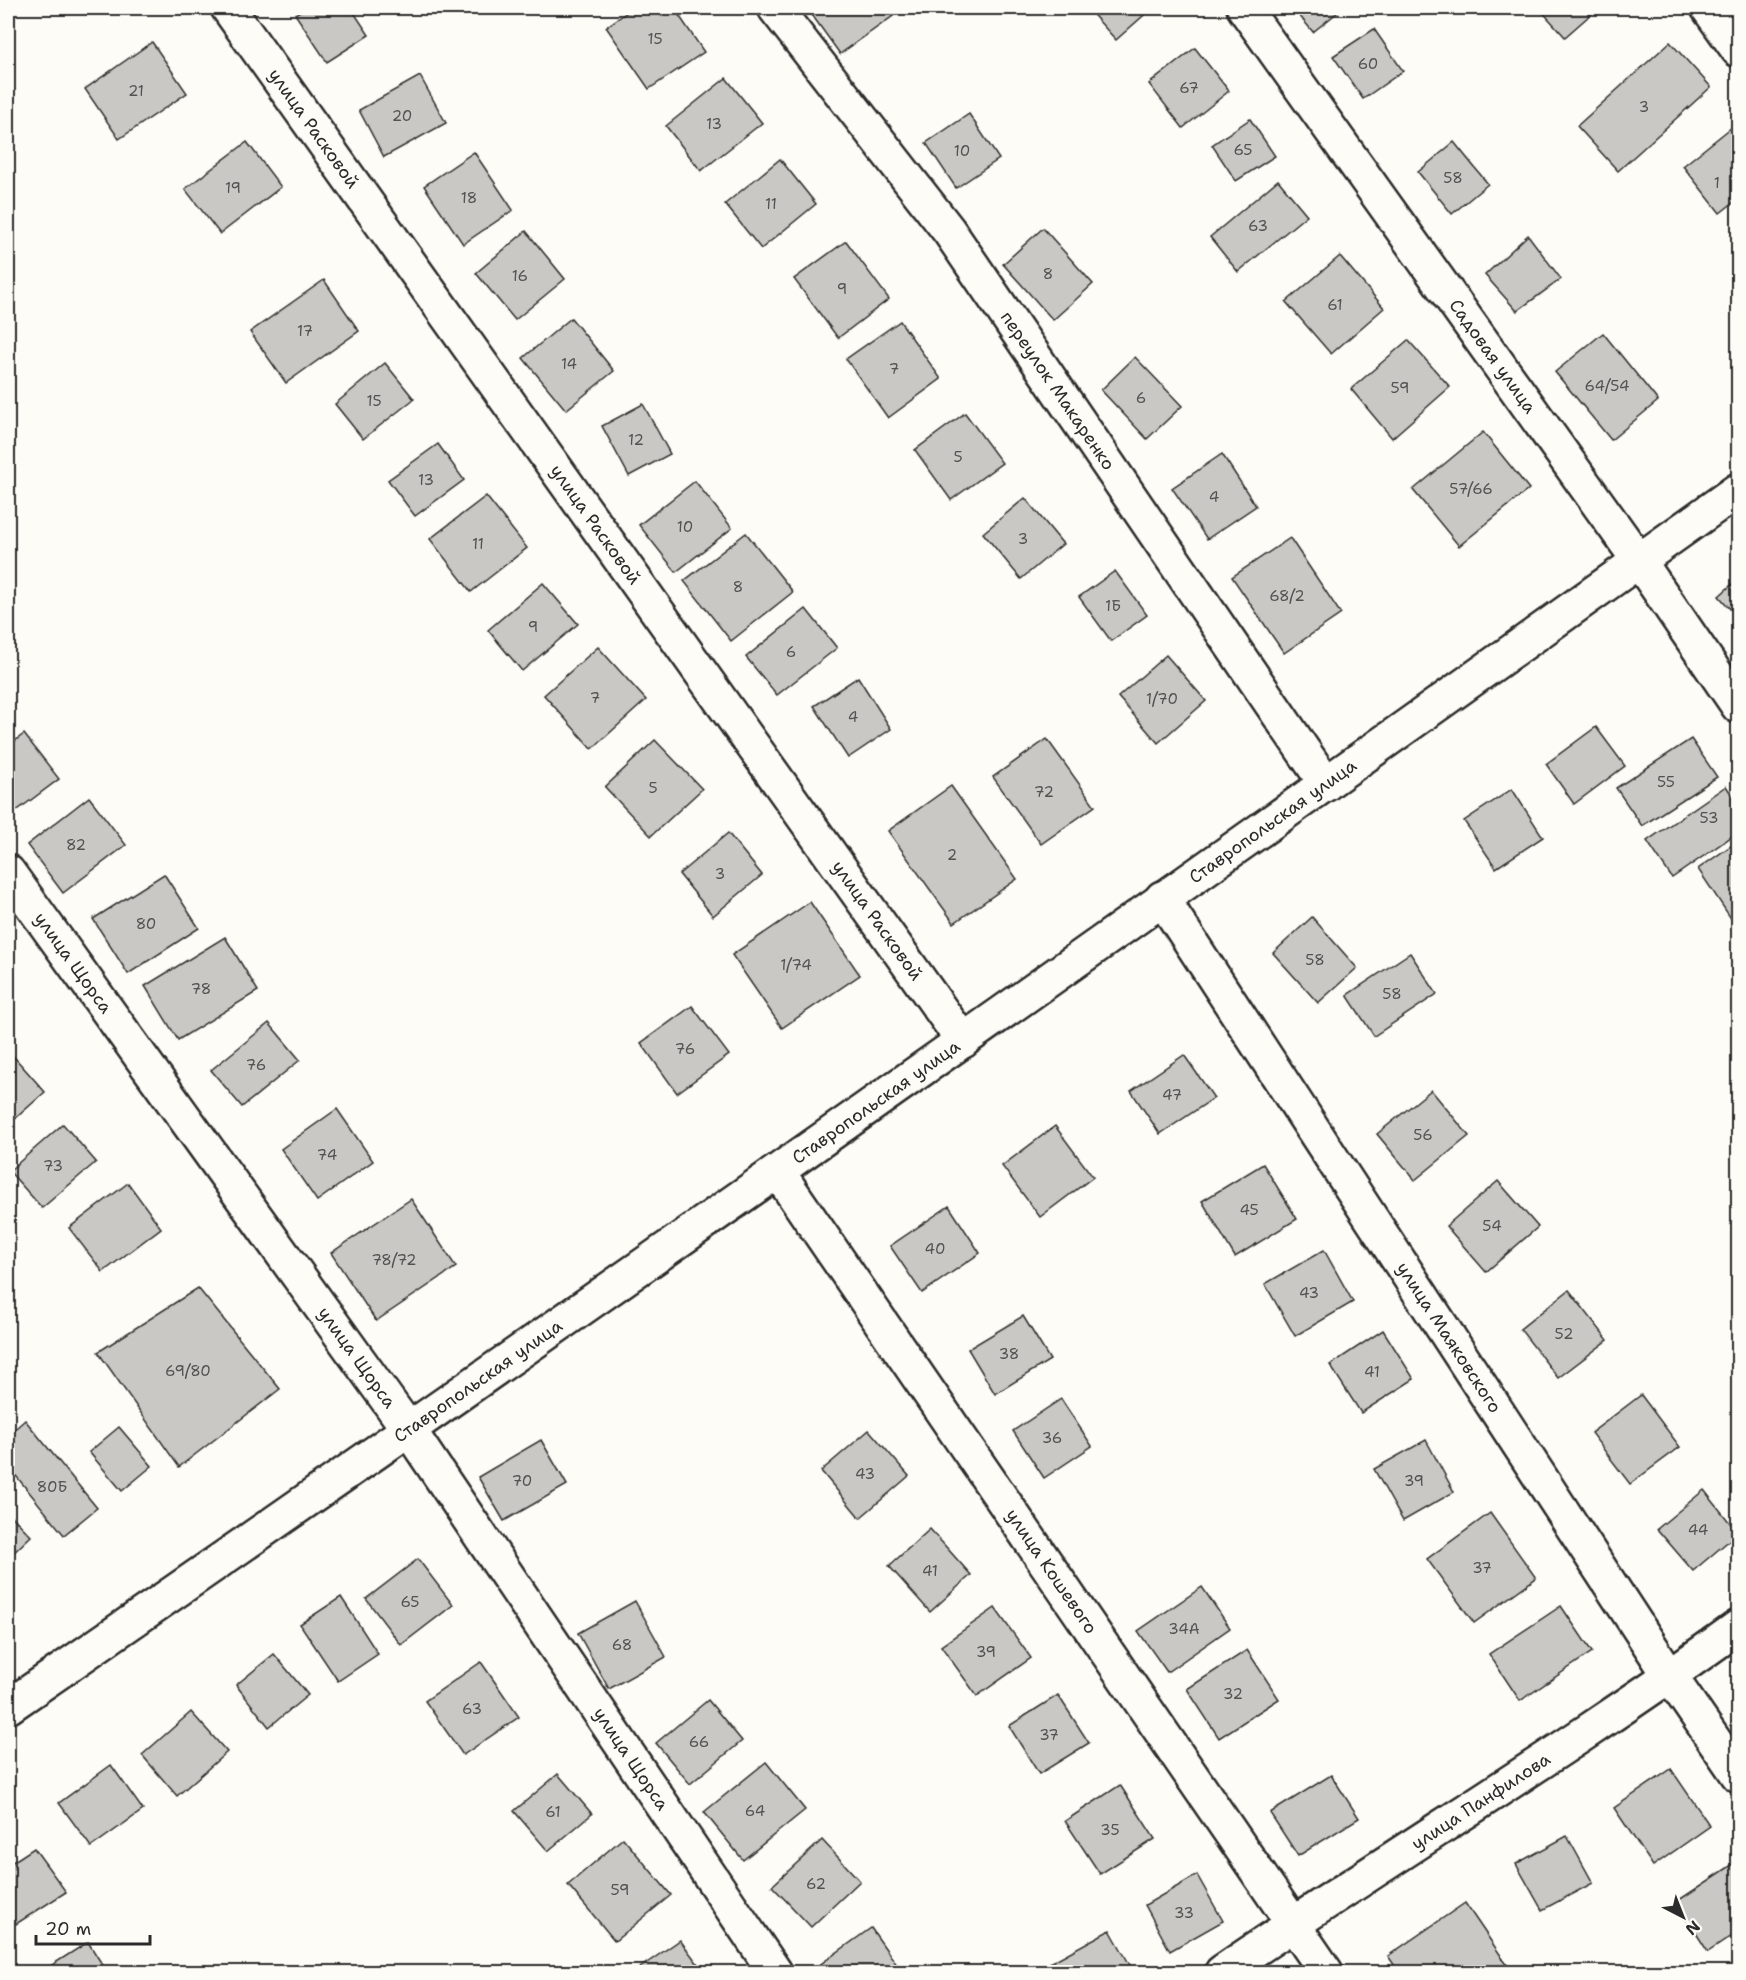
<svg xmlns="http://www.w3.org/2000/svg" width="1746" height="1980" font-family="'Shantell Sans',sans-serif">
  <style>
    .building { fill: #c9c8c4; stroke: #2b2b2b; stroke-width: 1.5 }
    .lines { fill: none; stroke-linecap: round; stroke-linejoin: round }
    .minor-casing { stroke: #2b2b2b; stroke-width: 38 }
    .tertiary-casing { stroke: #2b2b2b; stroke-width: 38 }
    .primary-casing { stroke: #2b2b2b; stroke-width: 38 }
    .minor { stroke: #fdfcf7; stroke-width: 33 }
    .tertiary { stroke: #fdfcf7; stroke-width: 33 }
    .primary { stroke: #fdfcf7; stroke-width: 33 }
    .labels { text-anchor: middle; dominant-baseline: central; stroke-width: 4.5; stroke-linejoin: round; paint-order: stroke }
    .number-label { font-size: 15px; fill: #525251 }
    .street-label { font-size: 18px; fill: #2b2b2b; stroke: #fdfcf7 }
  </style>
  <rect width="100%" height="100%" fill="#fdfcf7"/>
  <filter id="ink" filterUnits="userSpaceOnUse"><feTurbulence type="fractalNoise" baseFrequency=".0167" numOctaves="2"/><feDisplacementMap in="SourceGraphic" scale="12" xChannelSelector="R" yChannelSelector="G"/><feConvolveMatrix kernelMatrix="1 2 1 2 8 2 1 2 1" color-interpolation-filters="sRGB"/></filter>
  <g filter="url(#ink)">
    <!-- building -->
    <g class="building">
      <path d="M305,8H351L369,35L327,62L295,14Z"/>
      <path d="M633,8H674L704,52L649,89L606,27Z"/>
      <path d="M807,8H887L893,16L840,54Z"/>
      <path d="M1087,8H1152L1116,40Z"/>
      <path d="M1293,8H1343L1313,32Z"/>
      <path d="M1539,8H1598L1565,37Z"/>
      <path d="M1374,29L1403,71L1363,99L1333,56Z"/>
      <path d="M152,42L187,93L119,139L85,89Z"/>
      <path d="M1670,42L1711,87L1618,171L1577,126Z"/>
      <path d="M1195,48L1229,91L1183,128L1149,84Z"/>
      <path d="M420,76L446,123L384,157L359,110Z"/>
      <path d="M726,78L762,123L701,171L666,126Z"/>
      <path d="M969,114L999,159L956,188L926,143Z"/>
      <path d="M1250,119L1275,156L1236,181L1212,145Z"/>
      <path d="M1732,127L1738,135V199L1720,213L1683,166Z"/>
      <path d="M247,142L281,187L220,234L185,189Z"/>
      <path d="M1454,142L1488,184L1452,214L1418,172Z"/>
      <path d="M474,152L513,210L463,244L424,186Z"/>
      <path d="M780,159L816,204L761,249L725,204Z"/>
      <path d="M1278,180L1307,215L1238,272L1210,237Z"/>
      <path d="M1043,228L1093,284L1053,320L1003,264Z"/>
      <path d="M526,231L565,279L515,320L476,273Z"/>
      <path d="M1528,235L1561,279L1517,311L1485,275Z"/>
      <path d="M846,241L889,299L838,338L794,279Z"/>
      <path d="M1340,256L1384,308L1331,354L1286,302Z"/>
      <path d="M324,280L359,331L286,383L250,332Z"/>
      <path d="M571,318L614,371L566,410L523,358Z"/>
      <path d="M900,321L941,379L888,418L846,359Z"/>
      <path d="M1603,333L1658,401L1611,440L1555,372Z"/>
      <path d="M1408,340L1450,387L1392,438L1351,389Z"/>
      <path d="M1135,357L1182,406L1147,439L1101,390Z"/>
      <path d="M385,363L414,399L363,439L335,404Z"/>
      <path d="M643,404L670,454L629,476L602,426Z"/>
      <path d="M965,413L1002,463L951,500L915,450Z"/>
      <path d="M1483,432L1529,489L1459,546L1413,490Z"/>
      <path d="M438,444L464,480L415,516L388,480Z"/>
      <path d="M1222,454L1256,506L1207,539L1172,488Z"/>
      <path d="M695,481L732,528L676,572L639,525Z"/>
      <path d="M486,496L527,548L471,592L430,539Z"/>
      <path d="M1025,498L1063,544L1021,579L983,533Z"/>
      <path d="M746,533L793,592L731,641L684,581Z"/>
      <path d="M1290,538L1341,614L1284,653L1232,577Z"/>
      <path d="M1115,571L1147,615L1111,641L1079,597Z"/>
      <path d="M1738,579V618L1719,596Z"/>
      <path d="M543,583L578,624L522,671L488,630Z"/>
      <path d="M806,609L837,648L777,695L746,657Z"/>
      <path d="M598,647L646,700L592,749L544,695Z"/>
      <path d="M1166,655L1206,701L1158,743L1118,697Z"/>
      <path d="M858,677L891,729L848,758L814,706Z"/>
      <path d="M1596,727L1625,766L1574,804L1546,764Z"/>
      <path d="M24,734L59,779L11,815L8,810V746Z"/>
      <path d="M1047,739L1095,806L1041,844L993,777Z"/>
      <path d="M1691,739L1717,777L1642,826L1616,788Z"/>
      <path d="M655,740L702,789L651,836L605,787Z"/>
      <path d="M951,786L1017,879L954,923L888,831Z"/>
      <path d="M1726,786L1738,804V832L1672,878L1647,841Z"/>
      <path d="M1512,789L1543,837L1496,868L1464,821Z"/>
      <path d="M89,797L126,845L63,893L27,845Z"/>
      <path d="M728,833L762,875L713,916L679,874Z"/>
      <path d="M1738,841V915L1732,920L1698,869Z"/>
      <path d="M164,874L199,928L128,974L93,919Z"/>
      <path d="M810,902L860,975L782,1028L732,955Z"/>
      <path d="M1312,917L1357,968L1318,1003L1273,953Z"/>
      <path d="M225,937L258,991L178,1040L145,986Z"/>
      <path d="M1410,953L1437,994L1374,1036L1347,995Z"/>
      <path d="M692,1006L729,1055L677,1093L641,1043Z"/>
      <path d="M269,1023L300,1060L242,1107L211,1070Z"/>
      <path d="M8,1050L45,1092L8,1125Z"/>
      <path d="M1184,1055L1214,1098L1160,1134L1131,1091Z"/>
      <path d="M1431,1090L1469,1136L1415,1180L1377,1134Z"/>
      <path d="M337,1109L373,1161L317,1201L281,1149Z"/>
      <path d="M63,1124L96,1162L42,1208L9,1171Z"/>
      <path d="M1055,1126L1093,1177L1040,1217L1002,1166Z"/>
      <path d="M1263,1164L1297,1219L1235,1257L1202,1201Z"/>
      <path d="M1498,1181L1538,1227L1486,1272L1446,1226Z"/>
      <path d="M128,1183L161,1228L103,1272L69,1228Z"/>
      <path d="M411,1199L456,1267L376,1321L331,1253Z"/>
      <path d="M949,1206L980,1253L922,1293L890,1246Z"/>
      <path d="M1324,1250L1353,1302L1295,1336L1265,1284Z"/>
      <path d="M198,1288L280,1389L179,1467L98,1352Z"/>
      <path d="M1569,1290L1608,1340L1558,1378L1520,1329Z"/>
      <path d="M1023,1316L1050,1360L995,1394L968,1349Z"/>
      <path d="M1383,1330L1414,1379L1361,1413L1330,1365Z"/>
      <path d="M1641,1395L1680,1447L1630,1484L1591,1433Z"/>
      <path d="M1061,1399L1092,1446L1044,1478L1013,1431Z"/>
      <path d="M25,1420L97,1508L64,1535L8,1466V1435Z"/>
      <path d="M119,1427L152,1466L122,1491L89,1452Z"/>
      <path d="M869,1430L909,1476L860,1518L821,1471Z"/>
      <path d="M541,1440L567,1485L504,1521L478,1477Z"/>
      <path d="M1426,1440L1454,1492L1403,1521L1374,1469Z"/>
      <path d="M1704,1490L1738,1533L1693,1571L1657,1529Z"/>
      <path d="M8,1512L31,1536L8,1558Z"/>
      <path d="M1490,1513L1536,1578L1474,1623L1427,1559Z"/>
      <path d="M930,1529L971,1575L930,1612L889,1566Z"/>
      <path d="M418,1559L453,1605L401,1645L366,1599Z"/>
      <path d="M1202,1587L1230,1628L1167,1672L1138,1631Z"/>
      <path d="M341,1597L378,1654L338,1681L300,1624Z"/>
      <path d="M635,1601L666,1657L609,1689L578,1633Z"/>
      <path d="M1561,1606L1592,1652L1520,1701L1489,1654Z"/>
      <path d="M995,1608L1031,1658L977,1696L941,1646Z"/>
      <path d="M1247,1650L1279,1699L1219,1738L1187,1689Z"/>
      <path d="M274,1654L308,1695L269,1727L236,1685Z"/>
      <path d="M481,1662L519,1717L463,1755L425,1701Z"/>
      <path d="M1058,1695L1089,1743L1039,1774L1009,1726Z"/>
      <path d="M708,1700L742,1741L690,1784L656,1743Z"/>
      <path d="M191,1712L227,1752L177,1796L142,1755Z"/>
      <path d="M766,1762L805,1810L743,1860L704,1812Z"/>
      <path d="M111,1765L143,1810L91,1847L59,1803Z"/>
      <path d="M1671,1769L1710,1826L1653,1866L1614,1808Z"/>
      <path d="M558,1774L592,1814L548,1851L514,1811Z"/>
      <path d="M1331,1775L1359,1818L1298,1856L1270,1813Z"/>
      <path d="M1120,1785L1155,1839L1100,1874L1065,1821Z"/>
      <path d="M1567,1836L1593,1883L1542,1910L1516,1864Z"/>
      <path d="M623,1838L671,1895L615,1941L568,1885Z"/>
      <path d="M822,1840L860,1881L811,1927L772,1886Z"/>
      <path d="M34,1848L66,1892L16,1924L8,1912V1865Z"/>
      <path d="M1738,1861V1932L1708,1952L1676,1902Z"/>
      <path d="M1197,1875L1223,1921L1170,1951L1145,1905Z"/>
      <path d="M1465,1903L1512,1972H1399L1388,1956Z"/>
      <path d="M871,1928L902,1972H822L818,1966Z"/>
      <path d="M1110,1930L1134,1972H1050L1046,1965Z"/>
      <path d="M680,1940L704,1972H634Z"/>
      <path d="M88,1942L107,1972H45L44,1970Z"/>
    </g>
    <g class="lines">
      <defs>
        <g id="minor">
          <path id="s1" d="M228,8L963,1041"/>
          <path id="s2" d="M775,8L949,231L1326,784"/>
          <path id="s3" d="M1244,8L1639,561"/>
          <path d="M1708,8L1738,50"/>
          <path id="s4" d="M8,872L409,1430L775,1972"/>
          <path id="s5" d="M1162,898L1670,1676L1738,1775"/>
          <path id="s6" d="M778,1172L1326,1972"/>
          <path id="s7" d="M1222,1972C1393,1855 1571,1748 1738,1627"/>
        </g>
        <path id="tertiary" d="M1639,561L1738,706"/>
        <g id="primary">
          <path id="s8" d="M8,1707C589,1307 1164,900 1738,490"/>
        </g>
      </defs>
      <!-- minor casing -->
      <use href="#minor" class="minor-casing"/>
      <!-- tertiary casing -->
      <use href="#tertiary" class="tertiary-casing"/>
      <!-- primary casing -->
      <use href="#primary" class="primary-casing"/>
      <!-- minor -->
      <use href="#minor" class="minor"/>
      <!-- tertiary -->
      <use href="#tertiary" class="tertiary"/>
      <!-- primary -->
      <use href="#primary" class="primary"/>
    </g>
  </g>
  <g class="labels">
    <!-- number labels -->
    <g class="number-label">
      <text x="655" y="39">15</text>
      <text x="1368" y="64">60</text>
      <text x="1189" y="88">67</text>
      <text x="136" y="91">21</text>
      <text x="1644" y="107">3</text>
      <text x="402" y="116">20</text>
      <text x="714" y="124">13</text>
      <text x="1243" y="150">65</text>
      <text x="962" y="151">10</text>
      <text x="1453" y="178">58</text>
      <text x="1717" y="183">1</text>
      <text x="233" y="188">19</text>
      <text x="469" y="198">18</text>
      <text x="771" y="204">11</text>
      <text x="1258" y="226">63</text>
      <text x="1048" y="274">8</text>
      <text x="520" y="276">16</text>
      <text x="842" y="289">9</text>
      <text x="1335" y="305">61</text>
      <text x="305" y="331">17</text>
      <text x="569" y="364">14</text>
      <text x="894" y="369">7</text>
      <text x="1607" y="386">64/54</text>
      <text x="1400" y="388">59</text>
      <text x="1141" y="398">6</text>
      <text x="374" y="401">15</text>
      <text x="636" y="440">12</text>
      <text x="958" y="457">5</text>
      <text x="426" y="480">13</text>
      <text x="1471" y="489">57/66</text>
      <text x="1214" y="497">4</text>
      <text x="685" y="527">10</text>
      <text x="1023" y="539">3</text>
      <text x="478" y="544">11</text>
      <text x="738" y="587">8</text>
      <text x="1287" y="596">68/2</text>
      <text x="1113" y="606">1Б</text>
      <text x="533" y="627">9</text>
      <text x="791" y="652">6</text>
      <text x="595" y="698">7</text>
      <text x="1162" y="699">1/70</text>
      <text x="853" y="717">4</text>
      <text x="1666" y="782">55</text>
      <text x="653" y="788">5</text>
      <text x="1044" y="792">72</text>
      <text x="1709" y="818">53</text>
      <text x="76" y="845">82</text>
      <text x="952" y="855">2</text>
      <text x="720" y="874">3</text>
      <text x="146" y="924">80</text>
      <text x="1315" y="960">58</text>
      <text x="796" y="965">1/74</text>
      <text x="201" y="989">78</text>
      <text x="1392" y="994">58</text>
      <text x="685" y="1049">76</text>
      <text x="256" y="1065">76</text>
      <text x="1172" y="1095">47</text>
      <text x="1423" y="1135">56</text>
      <text x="327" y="1155">74</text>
      <text x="53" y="1166">73</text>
      <text x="1249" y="1210">45</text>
      <text x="1492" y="1226">54</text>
      <text x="935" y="1249">40</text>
      <text x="394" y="1260">78/72</text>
      <text x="1309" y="1293">43</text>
      <text x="1564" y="1334">52</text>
      <text x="1009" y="1354">38</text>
      <text x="188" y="1371">69/80</text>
      <text x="1372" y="1372">41</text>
      <text x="1052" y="1438">36</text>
      <text x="865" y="1474">43</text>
      <text x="522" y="1481">70</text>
      <text x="1414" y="1481">39</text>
      <text x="52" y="1487">80Б</text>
      <text x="1698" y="1530">44</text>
      <text x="1482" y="1568">37</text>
      <text x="930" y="1571">41</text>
      <text x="410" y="1602">65</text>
      <text x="1184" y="1629">34А</text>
      <text x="622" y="1645">68</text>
      <text x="986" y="1652">39</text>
      <text x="1233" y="1694">32</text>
      <text x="472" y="1709">63</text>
      <text x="1049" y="1735">37</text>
      <text x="699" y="1742">66</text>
      <text x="755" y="1811">64</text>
      <text x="553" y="1812">61</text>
      <text x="1110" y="1830">35</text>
      <text x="816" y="1884">62</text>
      <text x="620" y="1890">59</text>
      <text x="1184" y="1913">33</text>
    </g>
    <!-- street labels -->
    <g class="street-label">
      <text stroke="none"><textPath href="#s1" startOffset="148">улица Расковой</textPath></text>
      <text stroke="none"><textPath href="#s3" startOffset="428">Садовая улица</textPath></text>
      <text stroke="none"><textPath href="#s2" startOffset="476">переулок Макаренко</textPath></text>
      <text stroke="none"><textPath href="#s1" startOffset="634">улица Расковой</textPath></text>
      <text stroke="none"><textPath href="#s8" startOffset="1544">Ставропольская улица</textPath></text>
      <text stroke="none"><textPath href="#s1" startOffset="1120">улица Расковой</textPath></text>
      <text stroke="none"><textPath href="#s4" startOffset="112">улица Щорса</textPath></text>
      <text stroke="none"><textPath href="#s8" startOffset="1058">Ставропольская улица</textPath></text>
      <text stroke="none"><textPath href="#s5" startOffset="525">улица Маяковского</textPath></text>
      <text stroke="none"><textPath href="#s4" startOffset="598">улица Щорса</textPath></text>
      <text stroke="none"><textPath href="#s8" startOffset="572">Ставропольская улица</textPath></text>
      <text stroke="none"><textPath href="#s6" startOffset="484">улица Кошевого</textPath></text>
      <text stroke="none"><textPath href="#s4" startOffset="1084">улица Щорса</textPath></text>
      <text stroke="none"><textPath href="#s7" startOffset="310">улица Панфилова</textPath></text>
    </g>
  </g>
  <!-- margin -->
  <rect width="1746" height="1980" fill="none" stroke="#fdfcf7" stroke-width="30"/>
  <rect x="15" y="15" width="1716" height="1950" fill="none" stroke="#2b2b2b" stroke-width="2" filter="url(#ink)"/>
  <!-- north arrow -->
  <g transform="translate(1683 1917) rotate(138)" stroke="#fdfcf7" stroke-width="4.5" paint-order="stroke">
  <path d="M0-4.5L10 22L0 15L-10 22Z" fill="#2b2b2b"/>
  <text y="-9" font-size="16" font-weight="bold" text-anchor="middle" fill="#2b2b2b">N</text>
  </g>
  <!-- scale -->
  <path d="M36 1935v9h114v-9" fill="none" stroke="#2b2b2b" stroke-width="3"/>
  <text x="45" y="1935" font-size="18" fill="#2b2b2b" stroke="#fdfcf7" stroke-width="4.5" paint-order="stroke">20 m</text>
</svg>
